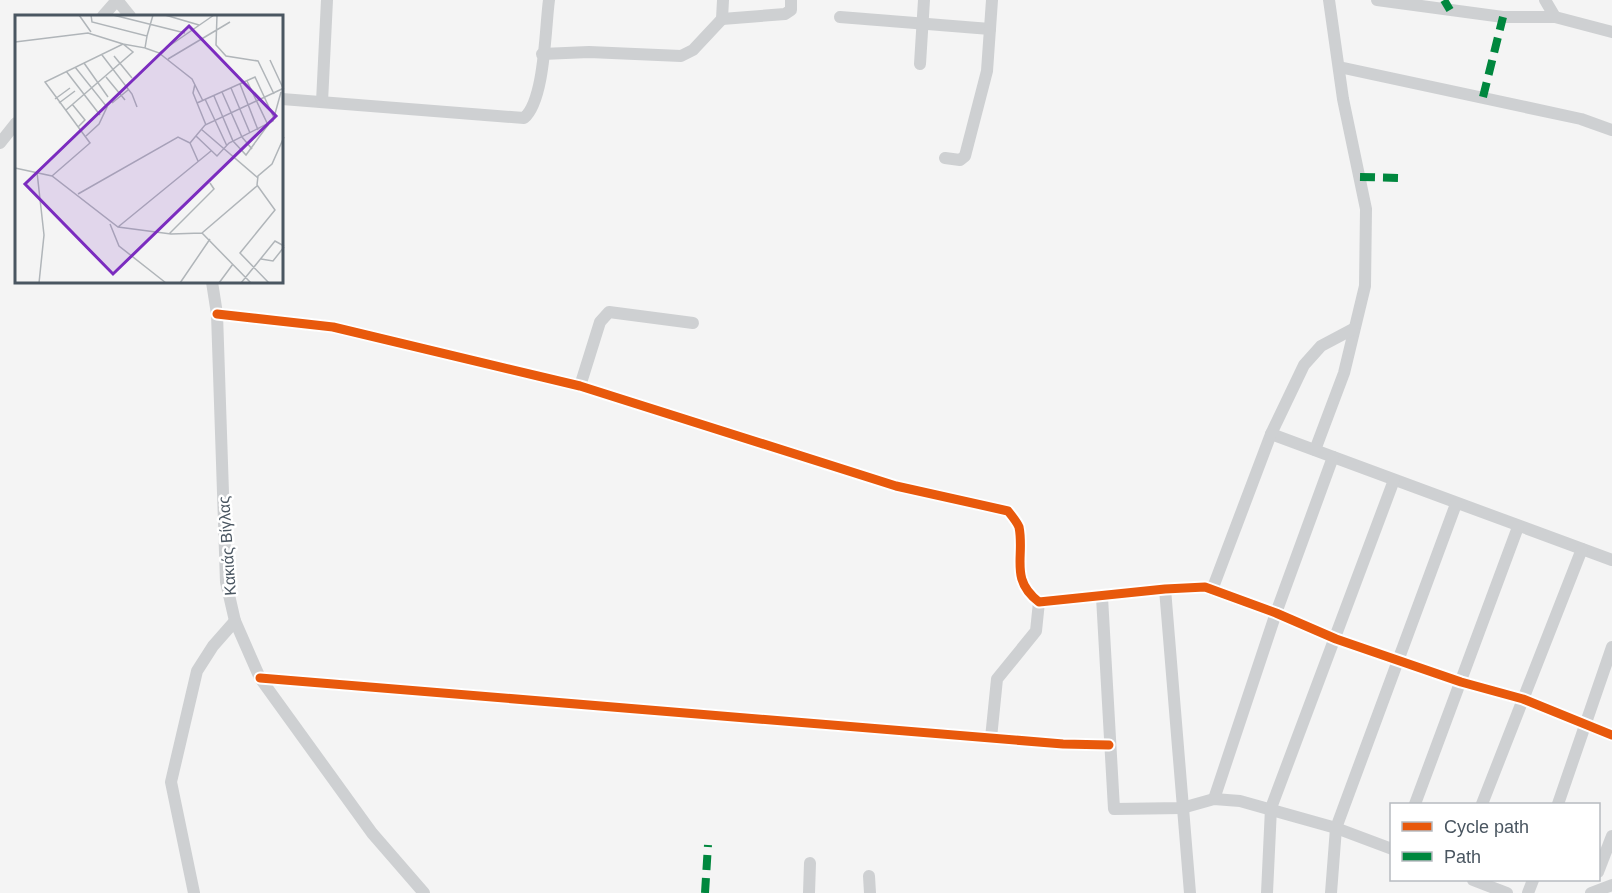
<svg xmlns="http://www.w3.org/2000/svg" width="1612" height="893" font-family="Arial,sans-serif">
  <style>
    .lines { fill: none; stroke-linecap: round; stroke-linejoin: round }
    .minor { stroke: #ced0d2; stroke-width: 12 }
    .quiet { stroke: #00873e; stroke-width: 8; stroke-dasharray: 15 8; stroke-linecap: butt }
    .cycleway-casing { stroke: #fff; stroke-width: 13 }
    .cycleway { stroke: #e8590c; stroke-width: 9 }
    .labels { text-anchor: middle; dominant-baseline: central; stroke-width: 5; stroke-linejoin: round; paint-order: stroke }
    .street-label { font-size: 16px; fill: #4a5661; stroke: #fff }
    .inset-road { fill: none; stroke: #b0b5b9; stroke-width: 1.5 }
    .view { fill: #7b2cbf; fill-opacity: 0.15; stroke: #7b2cbf; stroke-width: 3 }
    .inset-edge { fill: none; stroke: #4a5661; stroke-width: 3 }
  </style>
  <rect width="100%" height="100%" fill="#f4f4f4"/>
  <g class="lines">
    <!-- minor -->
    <g class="minor">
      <path d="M117,0L130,16"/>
      <path d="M1377,0L1503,17H1555L1612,32"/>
      <path d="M1545,0L1555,17"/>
      <path d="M103,16L117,0"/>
      <path d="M840,17L990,29"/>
      <path d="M722,19L785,14L791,10V0"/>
      <path d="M542,54L589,52L681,56L693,50L722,19L723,0"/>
      <path d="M920,64L924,0"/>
      <path d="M1339,67L1581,119L1612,130"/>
      <path d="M282,99L524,118C545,100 545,29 549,0"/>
      <path d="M322,102L327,0"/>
      <path d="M0,143L16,123"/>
      <path d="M945,158L960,160L965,156L987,71L992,0"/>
      <path d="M212,282L217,314L226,582L235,621L260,678L372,833L424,893"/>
      <path d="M217,314L333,327L580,386L896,486L1008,511C1012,516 1017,522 1019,527C1025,557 1009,579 1039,602L1165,589L1205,587L1276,613L1336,639L1461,682L1523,699L1612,735"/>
      <path d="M580,386L600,322L609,312L693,323"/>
      <path d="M1271,434L1612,560"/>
      <path d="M1315,450L1344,373L1365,286L1366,209L1343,99L1329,0"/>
      <path d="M1165,589L1190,893"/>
      <path d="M1212,590L1271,434L1304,365L1321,346L1353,329"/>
      <path d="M1102,597L1114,809L1182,808L1214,799L1240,801L1336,828L1392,849"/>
      <path d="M260,678L1063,744L1109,745"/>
      <path d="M991,738L997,679L1036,631L1039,602"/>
      <path d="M1214,799L1276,613L1333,457"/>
      <path d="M1415,804L1518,527"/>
      <path d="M1482,804L1582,549"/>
      <path d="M1558,804L1612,647"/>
      <path d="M1598,872L1612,836"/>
      <path d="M869,876L870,893"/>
      <path d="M1473,880L1507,893"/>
      <path d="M194,893L171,782L197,671L213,646L235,621"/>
      <path d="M809,893L810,863"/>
      <path d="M1267,893L1271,808L1394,480"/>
      <path d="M1331,893L1336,828L1456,504"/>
      <path d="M1528,893L1533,880"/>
      <path d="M1591,893L1612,885"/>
    </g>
    <!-- quiet -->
    <g class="quiet">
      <path d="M1444,0L1450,10"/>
      <path d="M1483,97L1503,17"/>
      <path d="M1360,177L1402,178"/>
      <path d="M705,893L708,845"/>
    </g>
    <defs>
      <g id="cycleway">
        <path d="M217,314L333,327L580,386L896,486L1008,511C1012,516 1017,522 1019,527C1025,557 1009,579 1039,602L1165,589L1205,587L1276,613L1336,639L1461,682L1523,699L1612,735"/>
        <path d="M260,678L1063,744L1109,745"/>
      </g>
    </defs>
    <!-- cycleway casing -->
    <use href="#cycleway" class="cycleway-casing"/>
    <!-- cycleway -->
    <use href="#cycleway" class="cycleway"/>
  </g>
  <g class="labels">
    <!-- street labels -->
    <g class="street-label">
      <text transform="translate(227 546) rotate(-94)">Κακιάς Βίγλας</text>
    </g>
  </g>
  <!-- overview -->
  <g transform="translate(15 15)">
    <rect width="268" height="268" fill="#f4f4f4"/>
    <path class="inset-road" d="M64,0L76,17M98,0L170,18M150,0L184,10M202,0L201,30L211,41L243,46L259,79M132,21L138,0M0,27L73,18L108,29L118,37L51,95M130,33L144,38L199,0M144,38L177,64L188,86M87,40L117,79L122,92M99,41L117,63M153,44L215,7M255,45L268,73M69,48L93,82M60,52L92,92L84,109L71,121M51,56L85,100M91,62L110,85M180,69L178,78L191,110M225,69L243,115M216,73L235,118M207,77L227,122L237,134M199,81L218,126L231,140L253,110L232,66M40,84L55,73M190,84L212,131M44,88L60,76M97,88L113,75M182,88L240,62L259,103M57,89L70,105L63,112M186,114L243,163M181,121L202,141L214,128L258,106L266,77M175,128L183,146M0,153L37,161L103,212L156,219L187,218L236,268M22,157L29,220L24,268M37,161L75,128L30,67L108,29L130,33L132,21L77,7L76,0M63,179L163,122L175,128L190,110L269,73M95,209L104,231L151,268M103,212L196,136M187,218L242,171M154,219L199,174L195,168M246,244L258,246L269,232M165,268L195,224M204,268L218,249M226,268L260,226L269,231M254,268L225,238L260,195L242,170L243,161L257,149L269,122"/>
    <path class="view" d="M174,11L261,101L98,259L10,169Z"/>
    <rect width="268" height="268" class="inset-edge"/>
  </g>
  <!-- legend -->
  <rect x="1390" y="803" width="210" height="78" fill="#ffffff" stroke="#b7bbc0" stroke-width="1.5"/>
  <rect x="1402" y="822" width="30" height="9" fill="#e8590c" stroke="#b7bbc0" stroke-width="1.5"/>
  <text x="1444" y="833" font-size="18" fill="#4a5661">Cycle path</text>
  <rect x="1402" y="852" width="30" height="9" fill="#00873e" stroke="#b7bbc0" stroke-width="1.5"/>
  <text x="1444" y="863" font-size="18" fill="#4a5661">Path</text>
</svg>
